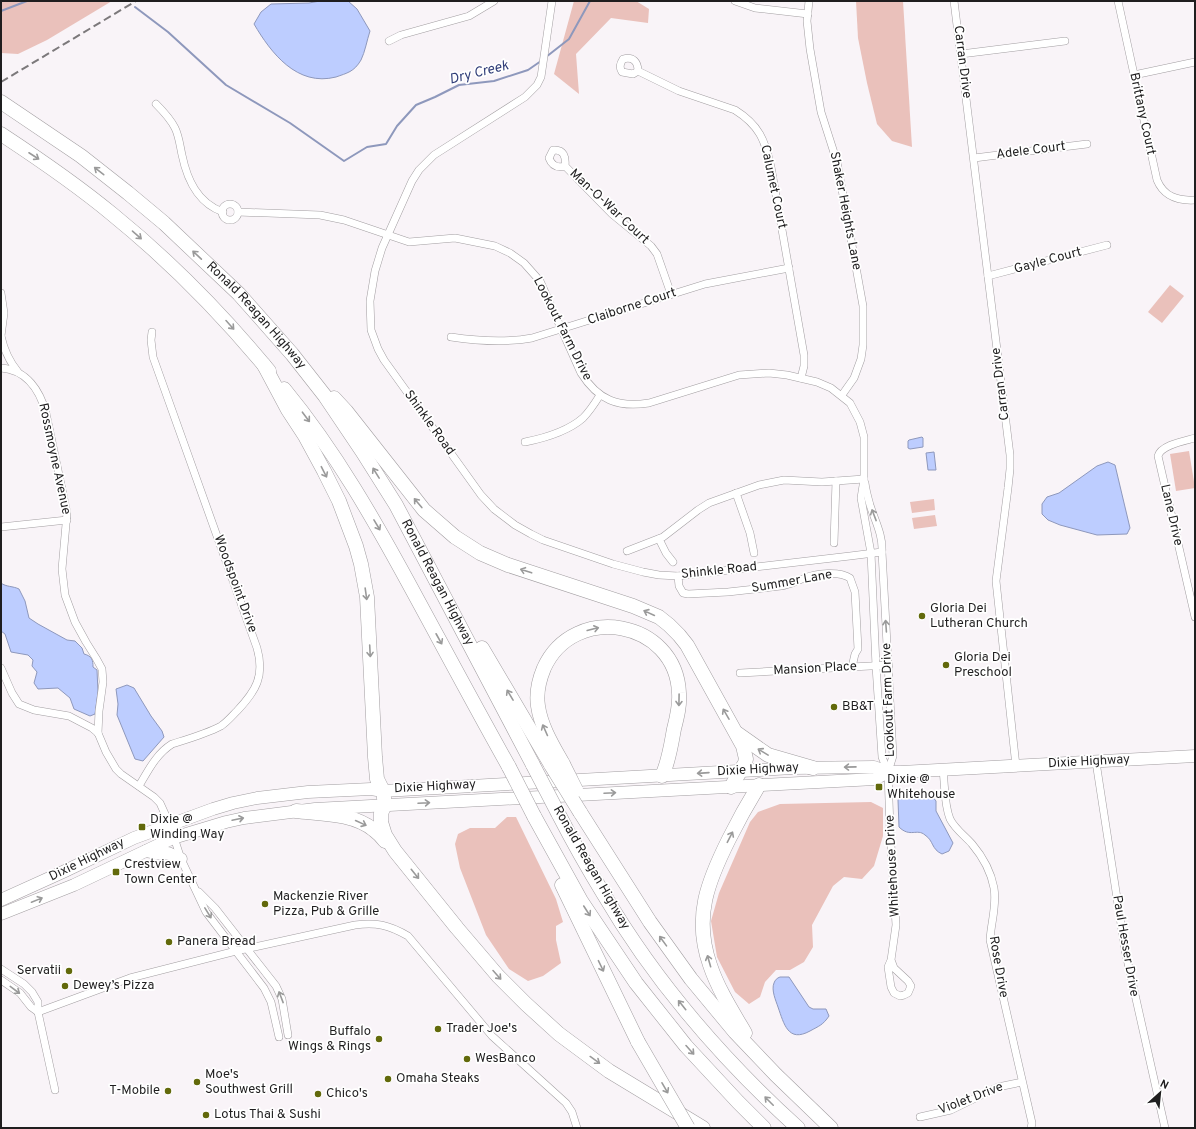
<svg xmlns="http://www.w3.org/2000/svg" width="1196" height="1129" font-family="Overpass,sans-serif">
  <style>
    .green { fill: #eac1bb }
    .water { fill: #bdcdff; stroke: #8e98bc }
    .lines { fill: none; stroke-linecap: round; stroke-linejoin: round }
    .stream { stroke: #8e98bc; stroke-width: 2 }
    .street-casing { stroke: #a29ea1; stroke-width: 8 }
    .primary-casing { stroke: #a29ea1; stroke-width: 13 }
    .highway-casing { stroke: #a29ea1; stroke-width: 15 }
    .street { stroke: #fff; stroke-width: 7 }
    .primary { stroke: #fff; stroke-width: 12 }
    .highway { stroke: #fff; stroke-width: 14 }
    .rail { stroke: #7c797b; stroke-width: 2; stroke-dasharray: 8 4; stroke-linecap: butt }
    .highway-bridge-casing { stroke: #a29ea1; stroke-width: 15; stroke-linecap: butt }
    .highway-bridge { stroke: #fff; stroke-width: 14 }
    .oneway { stroke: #9a9a9a }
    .poi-dot { fill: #62690b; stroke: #fff; stroke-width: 1.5 }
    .labels { text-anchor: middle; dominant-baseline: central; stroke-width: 3.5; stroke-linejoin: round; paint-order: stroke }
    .street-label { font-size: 13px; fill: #1f1e1f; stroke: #fff }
    .poi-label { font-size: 13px; fill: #1f1e1f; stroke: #fff; text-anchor: start }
    .water-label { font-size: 14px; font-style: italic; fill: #303d78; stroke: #fff }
  </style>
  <rect width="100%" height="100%" fill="#f9f4f8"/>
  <!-- green -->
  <g class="green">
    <path d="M1,1H112L47,40L18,54L1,53Z"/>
    <path d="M574,1H636L649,9L648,23L611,18L576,54L579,94L554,74Z"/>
    <path d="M856,1H903L912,147L892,141L877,124L867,83L858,38Z"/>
    <path d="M1170,285L1184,296L1162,323L1148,312Z"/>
    <path d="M1189,451L1195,488L1176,491L1170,454Z"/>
    <path d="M934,499L935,510L912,513L910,502Z"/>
    <path d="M935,515L937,526L914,529L912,518Z"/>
    <path d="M871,802L883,808V836L874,866L862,879L844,877L833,886L812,925L813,947L804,962L790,970H776L765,982L760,997L749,1004L735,992L717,957L711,921L719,893L750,822L758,812L780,804Z"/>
    <path d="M507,817H516L556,899L563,922L556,926V940L561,963L543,976L528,981L509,969L486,935L460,868L455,844L458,834L470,828H495Z"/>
  </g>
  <!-- water -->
  <g class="water">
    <path d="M320,1H348L357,9L370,31C367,40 365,52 361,60C354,72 347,73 336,77C297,87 271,53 254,24L261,12L271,4L309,3Z"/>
    <path d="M922,437L923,438V447L910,449L908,448V441L909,440Z"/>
    <path d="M934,452L936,470H928L926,453Z"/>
    <path d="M1108,462L1115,465L1130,528L1127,534L1097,535L1060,525L1048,520L1042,514V504L1047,497L1059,493L1097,466Z"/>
    <path d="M1,583C6,587 13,586 19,589L25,601L29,618L38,624L67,640L75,641L82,648L84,654C92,656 93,660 93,667L97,670L98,692L95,714L90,716L74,709L70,698L58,688L38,689L34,683L37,672L32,666L33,660L28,655L11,652L5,634L1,631Z"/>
    <path d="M127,685L134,688L151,716L162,731L164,737L143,761L135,759L117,715L118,704L116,689Z"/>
    <path d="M907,794C920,801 919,794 932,796L936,801V811L953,843L949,851L942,854C931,849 934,841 925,835C917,828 910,838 899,827L898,800L901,796Z"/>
    <path d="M780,977H789L809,1007L813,1009H826L829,1016C823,1025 819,1026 810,1031C788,1043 784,1024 778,1007C776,1001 771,990 774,983C775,980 777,978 780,977Z"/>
  </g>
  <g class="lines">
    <!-- stream -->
    <g class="stream">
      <path d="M135,7L168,32L226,85L290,123L344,161L367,147L386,144L397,126L416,105L435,97L459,85L494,81L528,70L541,61"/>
      <path d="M1,11L27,1"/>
      <path d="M546,57L569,39L590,1"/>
    </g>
    <defs>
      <g id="street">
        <path d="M552,1L541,77L537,85L525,97L434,155L419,170L412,181L382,248L375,271L370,301L371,330L378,349L384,360L481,495L494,509L515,525L531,534L543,540L613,564L643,572L659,575L678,576L850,556L882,552"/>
        <path d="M735,1L755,8L808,14"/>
        <path d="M809,1L807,21L810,49L821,112L837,162L863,306V345L861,359L854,378L842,395"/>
        <path d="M954,1L1010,455V469L1008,488L996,581L1016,766"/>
        <path d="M1118,1L1157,180C1164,197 1178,201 1195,200"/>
        <path d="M389,41L401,35L469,16L494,1"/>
        <path d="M961,54L1065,41"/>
        <path d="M638,71L633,74L622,72C619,67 620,64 623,59C633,56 638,62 638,71L679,91L735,110C759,125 765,140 771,167L804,355V366L801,378"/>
        <path d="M1134,75L1195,62"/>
        <path d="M156,104C163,111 170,118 175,128C179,136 180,146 182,155C187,179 197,203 223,212"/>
        <path d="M974,158L1087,144"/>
        <path d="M565,166C557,168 552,166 549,158L553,150C564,149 566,157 565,166L612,214L651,246L657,254L671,294"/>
        <circle cx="230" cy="212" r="8"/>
        <path d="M238,212L320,215L344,220L409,242L455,238L495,246L510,253L524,263L540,281L581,373C598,400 618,408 649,403L739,375L769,373L787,375L817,382L831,388L850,403L860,422L864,437V479L861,498L871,553L876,666L882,757L888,772L890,829L896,925L891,960L888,967L891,987L894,993L900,996L904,995L908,993L911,986L908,981L894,968L891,960"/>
        <path d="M988,276L1107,245"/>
        <path d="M1,293L4,313L1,336"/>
        <path d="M1,336C4,350 9,361 18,372"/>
        <path d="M451,337C478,341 505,343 532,338L705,284L789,268"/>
        <path d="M1,368C27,370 40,391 46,413L67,513L62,569L65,595L75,622L86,642L96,658L102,669L103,682L99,711L98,733"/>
        <path d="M1195,438C1184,441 1161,445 1158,456L1195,617"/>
        <path d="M525,442C545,438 567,432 583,418C590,411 595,403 600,395"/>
        <path d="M865,483C866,491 868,498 870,505C875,521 883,535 882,552L893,756L888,772"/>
        <path d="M736,493L750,533L754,553"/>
        <path d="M1,527L67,520"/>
        <path d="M659,539L666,553L673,562"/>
        <path d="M834,543L836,481"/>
        <path d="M627,551L663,537L698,510L709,503L759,485L784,480L822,482L864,479"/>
        <path d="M678,576L679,586L683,593L688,594L728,592L781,586C790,585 796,581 805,578C816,573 840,571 850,578L855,592L858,649L855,654L852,667"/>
        <path d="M1,668L12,693L19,704L34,710L69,716L92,728L98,733L106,752L116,769L121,774L154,797L160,803L170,825L181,859L206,912L264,988L271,1002L279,1037"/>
        <path d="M740,673L889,665"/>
        <path d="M1096,762L1125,950L1165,1128"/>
        <path d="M943,770C945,786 944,804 950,819C955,829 965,836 972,844C983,857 991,872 994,888C997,906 991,922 990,940L1032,1123L1031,1128"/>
        <path d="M139,786C148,771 156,754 172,744C188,739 206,734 221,726C227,722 232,716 237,711C256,691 265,676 257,648L153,357L151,340L152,332"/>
        <path d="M199,892L215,908L276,986L282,999L288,1035"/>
        <path d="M1,969L24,984L32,992L38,1002V1012L55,1090"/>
        <path d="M1,980L20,993L31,1007L38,1012"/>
        <path d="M38,1012L130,978L236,951L355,925C376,922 389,925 408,936L492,1036L566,1103L572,1112L577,1128"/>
        <path d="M920,1117L951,1110L998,1087L1022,1082"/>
      </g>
      <g id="primary">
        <path d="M146,851L155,853H168L181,859"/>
        <path d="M1,900L65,871L134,838L213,809L233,803L257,798L308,792L371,789L383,791L793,768L874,767L888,772H901L1195,756"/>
        <path d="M1,914L74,885L173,838L226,822L244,818L315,809L875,779L888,772"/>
      </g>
      <g id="highway">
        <path id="s1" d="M1,102L81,156L128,193L164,223L239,294L292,354L325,396L362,451L396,505L533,765"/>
        <path d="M1,134C39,159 77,185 112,214C170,261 222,314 269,371"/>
        <path d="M264,365L288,410L305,436L324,471L339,501L356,546L361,564L367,597L375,757L377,779L383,791L385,805L381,813V822L385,835L395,851L457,928L498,976L526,1004L559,1034L609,1071L703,1128"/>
        <path d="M284,389C336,452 376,523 415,595C446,652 477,710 509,767"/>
        <path d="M334,398L346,411L424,510L455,537L480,553L508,565L633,606L659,617L669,625L679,635L687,645L743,746L746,759L745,763L731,787"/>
        <path d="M482,648L551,765"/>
        <path d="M738,734L768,755L813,768"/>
        <path d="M563,764C553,746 541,727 538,706C536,693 539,680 544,668C574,602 676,620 679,693C680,706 677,717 674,729C671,745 669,761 662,776"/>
        <path d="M296,811C321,814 353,813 374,830C378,833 382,837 385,841"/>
        <path d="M580,812L650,922L691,979L735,1032L776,1075L831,1128"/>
        <path d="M558,813C572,840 587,867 603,893C654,980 723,1060 798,1128"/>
        <path d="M534,816L581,901L636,983L686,1046L738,1102L764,1128"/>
        <path d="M562,885L638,1042"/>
        <path d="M745,1033C732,1011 718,989 710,965C693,917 708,881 729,839C738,821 748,803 759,785"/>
      </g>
    </defs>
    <!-- street casing -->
    <use href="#street" class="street-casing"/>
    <!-- primary casing -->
    <use href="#primary" class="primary-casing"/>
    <!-- highway casing -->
    <use href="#highway" class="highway-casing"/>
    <!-- street -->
    <use href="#street" class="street"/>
    <!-- primary -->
    <use href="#primary" class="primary"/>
    <!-- highway -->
    <use href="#highway" class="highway"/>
    <!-- rail -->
    <path class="rail" d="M1,82L136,1"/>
    <defs>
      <g id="highway-bridge">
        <path d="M563,764L576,790"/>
        <path d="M533,765L558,813"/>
        <path d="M551,765L580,812"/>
        <path d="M509,767L534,816"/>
        <path d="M638,1042L688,1128"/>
      </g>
    </defs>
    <!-- highway-bridge casing -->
    <use href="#highway-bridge" class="highway-bridge-casing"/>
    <!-- highway-bridge -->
    <use href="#highway-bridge" class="highway-bridge"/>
  </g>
  <!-- one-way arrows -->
  <defs><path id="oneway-shaft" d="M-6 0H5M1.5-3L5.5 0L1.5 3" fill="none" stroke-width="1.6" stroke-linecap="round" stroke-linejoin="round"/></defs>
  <g class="oneway">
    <use href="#oneway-shaft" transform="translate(34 156) rotate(33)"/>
    <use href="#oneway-shaft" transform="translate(99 171) rotate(-142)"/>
    <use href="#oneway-shaft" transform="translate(137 235) rotate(41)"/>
    <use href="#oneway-shaft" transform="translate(197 255) rotate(-137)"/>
    <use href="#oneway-shaft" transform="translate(230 325) rotate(48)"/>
    <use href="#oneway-shaft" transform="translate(306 417) rotate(53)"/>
    <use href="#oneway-shaft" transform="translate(324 472) rotate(63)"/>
    <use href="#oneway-shaft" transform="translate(376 473) rotate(-122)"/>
    <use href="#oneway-shaft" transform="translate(418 503) rotate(-130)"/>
    <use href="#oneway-shaft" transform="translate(874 515) rotate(-111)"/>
    <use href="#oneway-shaft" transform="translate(377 525) rotate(59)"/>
    <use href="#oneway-shaft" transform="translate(526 571) rotate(-162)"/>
    <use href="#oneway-shaft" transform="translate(366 594) rotate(82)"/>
    <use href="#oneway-shaft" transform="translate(649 613) rotate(-155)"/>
    <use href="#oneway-shaft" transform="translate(886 626) rotate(-94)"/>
    <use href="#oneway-shaft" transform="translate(593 629) rotate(-14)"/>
    <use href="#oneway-shaft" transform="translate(439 639) rotate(61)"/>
    <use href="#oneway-shaft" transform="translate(370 651) rotate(87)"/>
    <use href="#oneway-shaft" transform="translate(510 695) rotate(-121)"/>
    <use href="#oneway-shaft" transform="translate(679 700) rotate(91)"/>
    <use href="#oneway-shaft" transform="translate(726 714) rotate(-120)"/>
    <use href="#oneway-shaft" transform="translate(545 730) rotate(-114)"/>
    <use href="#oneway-shaft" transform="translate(763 752) rotate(-149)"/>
    <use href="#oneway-shaft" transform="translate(850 767) rotate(179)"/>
    <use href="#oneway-shaft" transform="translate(703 773) rotate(176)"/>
    <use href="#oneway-shaft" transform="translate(610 793) rotate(-3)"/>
    <use href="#oneway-shaft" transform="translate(424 803) rotate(-3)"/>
    <use href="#oneway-shaft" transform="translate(238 819) rotate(-12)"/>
    <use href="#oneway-shaft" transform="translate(361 823) rotate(25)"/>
    <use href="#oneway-shaft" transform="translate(730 837) rotate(-63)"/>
    <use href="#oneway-shaft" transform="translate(415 874) rotate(51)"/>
    <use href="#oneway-shaft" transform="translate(37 900) rotate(-22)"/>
    <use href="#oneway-shaft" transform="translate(587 911) rotate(57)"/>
    <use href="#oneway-shaft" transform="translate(208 913) rotate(58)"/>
    <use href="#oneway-shaft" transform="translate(663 941) rotate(-126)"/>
    <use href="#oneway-shaft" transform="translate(709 961) rotate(-106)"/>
    <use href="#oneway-shaft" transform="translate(601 966) rotate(64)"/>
    <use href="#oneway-shaft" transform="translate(497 975) rotate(48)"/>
    <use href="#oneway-shaft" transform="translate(15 990) rotate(37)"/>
    <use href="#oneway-shaft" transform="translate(281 997) rotate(-111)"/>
    <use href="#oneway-shaft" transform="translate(682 1005) rotate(-129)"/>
    <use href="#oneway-shaft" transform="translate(690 1050) rotate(48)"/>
    <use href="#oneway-shaft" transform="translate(595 1060) rotate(36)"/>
    <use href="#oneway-shaft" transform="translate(665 1088) rotate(60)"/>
    <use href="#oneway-shaft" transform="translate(769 1101) rotate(-135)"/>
  </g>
  <!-- markers -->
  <g class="poi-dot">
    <circle cx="922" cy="616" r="4"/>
    <circle cx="946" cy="665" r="4"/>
    <circle cx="834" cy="707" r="4"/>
    <rect x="875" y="783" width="8" height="8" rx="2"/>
    <rect x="138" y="823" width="8" height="8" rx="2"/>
    <rect x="112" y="868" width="8" height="8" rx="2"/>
    <circle cx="265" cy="904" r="4"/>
    <circle cx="169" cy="942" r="4"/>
    <circle cx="69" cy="971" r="4"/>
    <circle cx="65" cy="986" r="4"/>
    <circle cx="438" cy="1029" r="4"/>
    <circle cx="379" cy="1039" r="4"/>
    <circle cx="467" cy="1059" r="4"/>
    <circle cx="388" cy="1079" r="4"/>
    <circle cx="197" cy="1082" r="4"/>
    <circle cx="168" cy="1091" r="4"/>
    <circle cx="318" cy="1094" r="4"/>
    <circle cx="206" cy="1115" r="4"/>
  </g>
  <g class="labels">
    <!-- street labels -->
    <g class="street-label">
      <text transform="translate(962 62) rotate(83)">Carran Drive</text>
      <text transform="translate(1142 114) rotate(78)">Brittany Court</text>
      <text transform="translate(1031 151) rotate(-7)">Adele Court</text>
      <text transform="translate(773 187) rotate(78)">Calumet Court</text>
      <text transform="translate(609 207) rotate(43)">Man-O-War Court</text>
      <text transform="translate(845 211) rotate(79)">Shaker Heights Lane</text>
      <text transform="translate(1048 261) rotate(-15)">Gayle Court</text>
      <text transform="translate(632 307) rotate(-18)">Claiborne Court</text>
      <text stroke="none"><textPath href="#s1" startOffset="334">Ronald Reagan Highway</textPath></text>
      <text transform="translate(562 329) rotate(63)">Lookout Farm Drive</text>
      <text transform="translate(1001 384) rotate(-97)">Carran Drive</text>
      <text transform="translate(429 423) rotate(54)">Shinkle Road</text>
      <text transform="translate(54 459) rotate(78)">Rossmoyne Avenue</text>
      <text transform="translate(1171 515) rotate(77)">Lane Drive</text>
      <text transform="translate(719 571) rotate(-6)">Shinkle Road</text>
      <text transform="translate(792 582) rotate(-10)">Summer Lane</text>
      <text stroke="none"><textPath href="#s1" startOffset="658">Ronald Reagan Highway</textPath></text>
      <text transform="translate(235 584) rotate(70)">Woodspoint Drive</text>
      <text transform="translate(815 669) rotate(-3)">Mansion Place</text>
      <text transform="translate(889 700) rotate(-92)">Lookout Farm Drive</text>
      <text transform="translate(1089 762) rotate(-3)">Dixie Highway</text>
      <text transform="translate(758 770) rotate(-3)">Dixie Highway</text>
      <text transform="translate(435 787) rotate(-3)">Dixie Highway</text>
      <text transform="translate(87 860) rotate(-26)">Dixie Highway</text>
      <text transform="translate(893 866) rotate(-93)">Whitehouse Drive</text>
      <text transform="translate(591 868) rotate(60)">Ronald Reagan Highway</text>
      <text transform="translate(1125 946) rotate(80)">Paul Hesser Drive</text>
      <text transform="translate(998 967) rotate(80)">Rose Drive</text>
      <text transform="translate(971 1099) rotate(-21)">Violet Drive</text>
    </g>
    <!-- poi labels -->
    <g class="poi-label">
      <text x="930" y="609">Gloria Dei<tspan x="930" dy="15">Lutheran Church</tspan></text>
      <text x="954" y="658">Gloria Dei<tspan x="954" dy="15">Preschool</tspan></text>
      <text x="842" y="707">BB&amp;T</text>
      <text x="887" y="780">Dixie @<tspan x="887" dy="15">Whitehouse</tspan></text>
      <text x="150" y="820">Dixie @<tspan x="150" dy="15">Winding Way</tspan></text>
      <text x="124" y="865">Crestview<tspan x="124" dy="15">Town Center</tspan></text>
      <text x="273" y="897">Mackenzie River<tspan x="273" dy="15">Pizza, Pub &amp; Grille</tspan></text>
      <text x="177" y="942">Panera Bread</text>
      <text x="61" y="971" text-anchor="end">Servatii</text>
      <text x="73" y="986">Dewey’s Pizza</text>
      <text x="446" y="1029">Trader Joe's</text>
      <text x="371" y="1032" text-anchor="end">Buffalo<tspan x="371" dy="15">Wings &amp; Rings</tspan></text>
      <text x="475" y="1059">WesBanco</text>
      <text x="205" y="1075">Moe's<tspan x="205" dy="15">Southwest Grill</tspan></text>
      <text x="396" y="1079">Omaha Steaks</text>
      <text x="160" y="1091" text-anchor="end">T-Mobile</text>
      <text x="326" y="1094">Chico's</text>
      <text x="214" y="1115">Lotus Thai &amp; Sushi</text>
    </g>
    <!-- water labels -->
    <g class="water-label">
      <text transform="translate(479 73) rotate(-14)">Dry Creek</text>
    </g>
  </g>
  <!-- border -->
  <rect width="1196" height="1129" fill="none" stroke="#1f1e1f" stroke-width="4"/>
  <!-- north arrow -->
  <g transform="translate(1160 1093) rotate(27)" stroke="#ffffff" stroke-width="3" paint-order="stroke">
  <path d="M0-3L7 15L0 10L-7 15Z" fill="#1f1e1f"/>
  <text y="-6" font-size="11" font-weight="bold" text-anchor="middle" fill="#1f1e1f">N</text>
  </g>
</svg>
